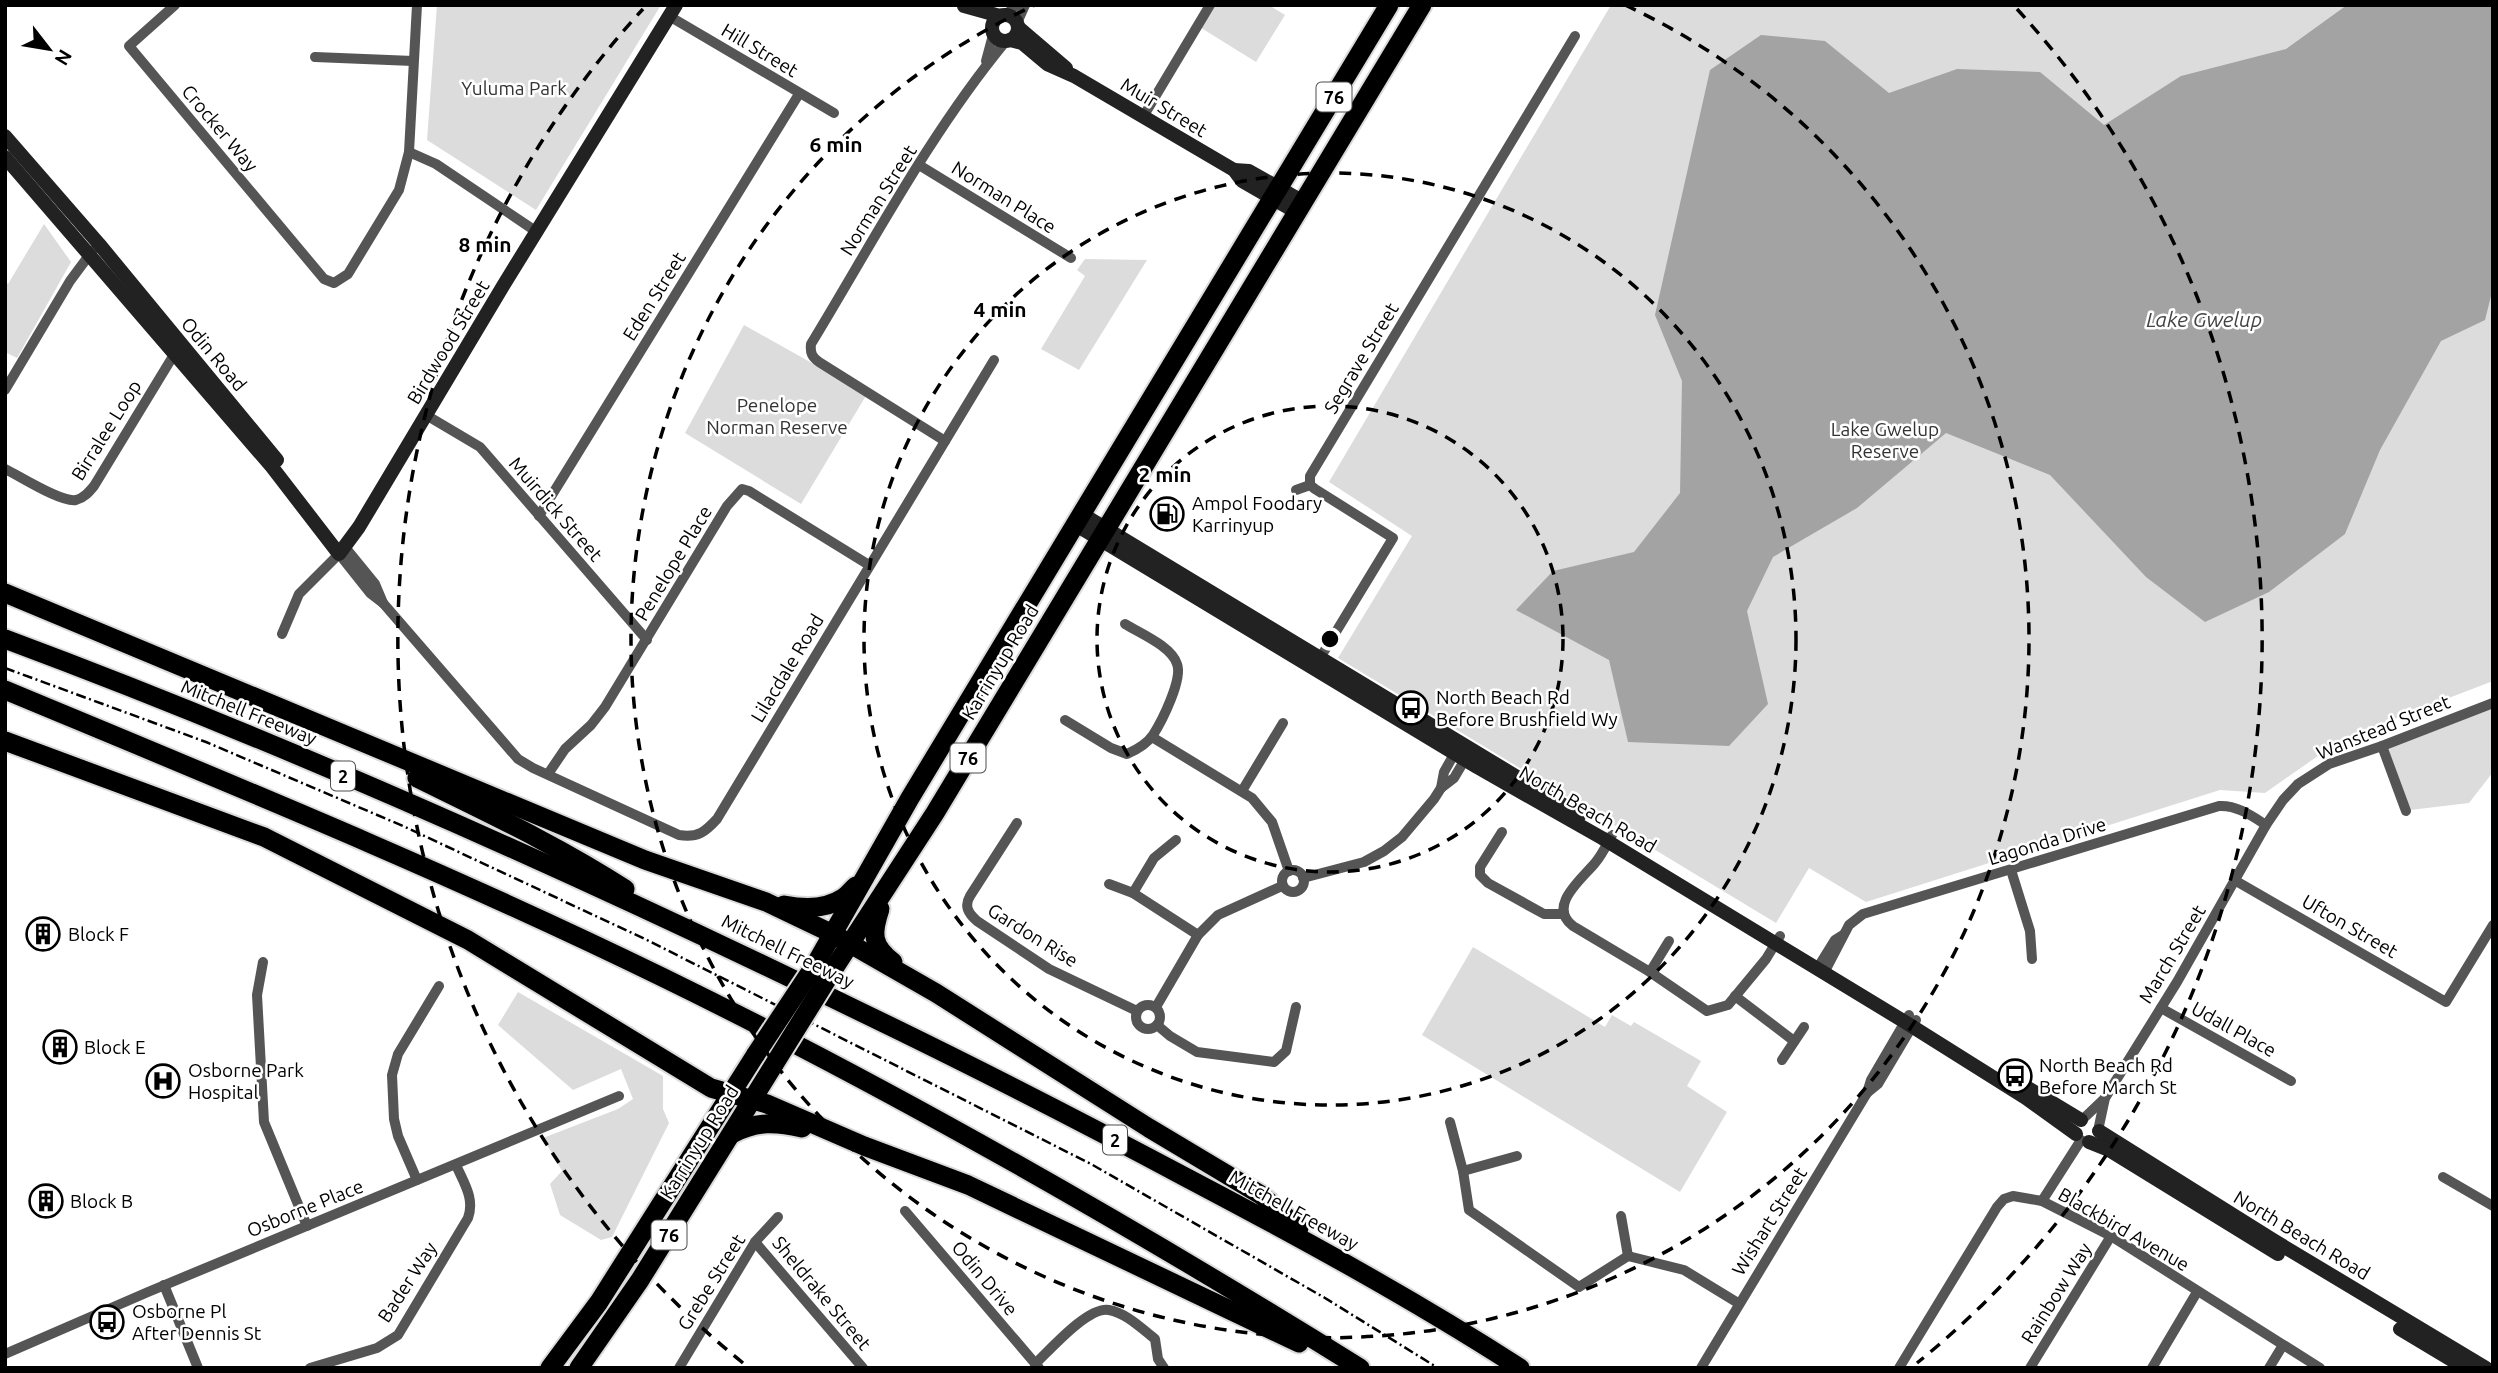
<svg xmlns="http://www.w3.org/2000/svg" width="2498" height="1373" font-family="Ubuntu,sans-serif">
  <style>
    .green { fill: #dcdcdc }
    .water { fill: #a3a3a3 }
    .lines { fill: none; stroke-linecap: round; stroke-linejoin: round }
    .highway-casing { stroke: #dbdbdb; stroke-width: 23 }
    .street { stroke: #555; stroke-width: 10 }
    .secondary { stroke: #222; stroke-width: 14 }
    .highway { stroke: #000; stroke-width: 19 }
    .rail { stroke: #000; stroke-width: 2.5; stroke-dasharray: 10 3.5 2 3.5; stroke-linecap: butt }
    .highway-bridge-casing { stroke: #dbdbdb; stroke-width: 23; stroke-linecap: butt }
    .highway-bridge { stroke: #000; stroke-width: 19 }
    .ring { fill: none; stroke: #000; stroke-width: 3.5; stroke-dasharray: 12 9 }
    .labels { text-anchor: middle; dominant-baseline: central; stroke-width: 5; stroke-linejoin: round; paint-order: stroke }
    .shield { fill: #fff; stroke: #4c4c4c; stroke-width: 2 }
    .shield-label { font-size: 18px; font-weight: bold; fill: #000 }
    .street-label { font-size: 19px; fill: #000; stroke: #fff }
    .park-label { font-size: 19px; fill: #333; stroke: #fff }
    .poi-label { font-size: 19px; fill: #000; stroke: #fff; text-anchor: start }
    .water-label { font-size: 21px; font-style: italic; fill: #444; stroke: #fff }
    .centre { fill: #000; stroke: #fff; stroke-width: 3.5 }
    .ring-label { font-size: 21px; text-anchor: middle; font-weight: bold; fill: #000; stroke: #fff; stroke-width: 5; stroke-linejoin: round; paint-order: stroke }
  </style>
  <rect width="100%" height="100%" fill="#fff"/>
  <!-- green -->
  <g class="green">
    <path d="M437,5H661L536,210L427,140Z"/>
    <path d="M1211,5H1269L1285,15L1256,62L1198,26Z"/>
    <path d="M1611,5H2493V681L2342,739L2265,793L2220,790L1866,902L1809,868L1776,923L1338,658L1412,536L1329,482Z"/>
    <path d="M44,224L71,262L17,358L5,352V281L8,284Z"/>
    <path d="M1085,259L1147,260L1079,370L1041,349L1085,276L1077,270Z"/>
    <path d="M744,325L867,394L801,504L685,433Z"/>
    <path d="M2493,704V772L2469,803L2410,810L2388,748Z"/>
    <path d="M1473,947L1605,1027L1612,1015L1631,1026L1634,1022L1701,1061L1687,1086L1727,1112L1680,1192L1422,1035Z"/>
    <path d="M518,992L663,1076V1109L669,1123L612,1237L601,1240L560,1215L550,1184L562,1171L543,1138L618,1109L633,1099L621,1069L573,1090L498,1025Z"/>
  </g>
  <!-- water -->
  <path class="water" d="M2347,5L2493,6V288L2485,320L2441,341L2380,450L2345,534L2269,592L2205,622L2146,577L2050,475L1946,433L1857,508L1773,557L1747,611L1768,704L1729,746L1628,742L1609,660L1516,610L1553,571L1634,552L1680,493L1682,381L1655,315L1710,70L1761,35L1825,41L1889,93L1957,69L2040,72L2104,125L2181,76L2286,49Z"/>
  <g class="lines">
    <defs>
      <g id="highway">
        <path d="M5,593L645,860L766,902L833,934L936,993L1149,1128L1261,1195L1299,1228"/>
        <path d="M5,639C298,748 584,877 865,1014C975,1067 1082,1122 1189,1179C1301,1238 1413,1299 1520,1368"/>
        <path d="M5,690C226,782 447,872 662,977C902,1094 1133,1227 1360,1368"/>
        <path d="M5,741L264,837L468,940L711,1088L767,1104L864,1146L968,1185L1299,1343"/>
        <path d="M417,778C488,813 559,846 625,889"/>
        <path d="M784,905C804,909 825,910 843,898C848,895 851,890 856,886"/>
        <path d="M880,909C872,933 871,945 893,962"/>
        <path d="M815,965L910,798L1389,5"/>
        <path d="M831,973L935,813L1422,5"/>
        <path d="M732,1134C756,1121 776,1122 802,1128"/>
        <path d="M550,1368L599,1302L756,1054"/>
        <path d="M579,1368L640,1280L775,1063"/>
      </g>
    </defs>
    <!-- highway casing -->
    <use href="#highway" class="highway-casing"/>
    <!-- street -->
    <g class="street">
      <path d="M175,5L129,46L324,279L334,283L348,274L399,190L409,152L417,5"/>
      <path d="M1006,15L1016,5"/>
      <path d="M669,16L834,113"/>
      <path d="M1017,23L1025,5"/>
      <path d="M315,57L413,61"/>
      <path d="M986,61L993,35"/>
      <path d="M1143,117L1210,5"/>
      <path d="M409,152L436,164L537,232"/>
      <path d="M919,165L1071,258"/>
      <path d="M5,390L70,281L93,250"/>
      <path d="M426,415L480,447L647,640"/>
      <path d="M945,441L819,362C812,357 810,353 811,344C873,242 930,133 1006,41"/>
      <path d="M5,469C20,476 61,503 76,500C84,498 89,492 94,486L178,348"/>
      <path d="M1296,490L1310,485"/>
      <path d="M539,516L799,94"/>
      <path d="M344,546L375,584L383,603"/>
      <path d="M282,634L299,594L339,554L370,593L383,603L518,759L533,768L679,835C698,838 705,832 717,819L994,360"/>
      <path d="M1317,663L1393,538L1315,489L1310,485V476L1575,36"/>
      <path d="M1065,720L1111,748L1127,754C1136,750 1147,744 1153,735C1162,721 1183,679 1177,664C1171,646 1141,634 1125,624"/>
      <path d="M1152,737L1252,798L1272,822L1289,871"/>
      <path d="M2382,746L2406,811"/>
      <path d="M548,774L565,749L591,725L605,707L727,506L742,489L749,491L869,565"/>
      <path d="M1441,788L1454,778L1467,756"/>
      <path d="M1242,791L1283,723"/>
      <path d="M1017,823L970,896C964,906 968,913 977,921L1049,969L1137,1011"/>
      <path d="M1502,832L1480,867V875L1488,883L1544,914H1563"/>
      <path d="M1612,835C1607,844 1602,855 1595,863C1581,880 1547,906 1573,926L1650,972L1707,1011L1728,1005L1766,959L1780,936"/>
      <path d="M2011,870L2030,931L2032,959"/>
      <circle cx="1293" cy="881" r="11"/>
      <path d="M1303,878L1364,862L1384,851L1402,837L1434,799L1441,788L1444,772L1457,749"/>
      <path d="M2236,881L2446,1002L2493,925"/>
      <path d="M1109,884L1133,893L1198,935"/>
      <path d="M1133,893L1154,858L1176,840"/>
      <path d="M263,962L257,995L264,1122L307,1226"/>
      <path d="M1817,969L1835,940L1843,935"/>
      <path d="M1650,972L1669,941"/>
      <path d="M1824,973L1849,925L1863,914L2219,806C2237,805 2252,816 2266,825"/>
      <path d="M1735,996L1794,1041"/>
      <circle cx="1148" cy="1017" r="12"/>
      <path d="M1156,1007L1198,935L1218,915L1282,886"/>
      <path d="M2161,1008L2291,1081"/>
      <path d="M1157,1025L1170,1036L1197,1052L1274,1062L1286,1051L1296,1007"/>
      <path d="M1782,1060L1804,1027"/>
      <path d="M1867,1093L1878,1084L1916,1020"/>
      <path d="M2084,1118L2105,1098"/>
      <path d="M1450,1122L1463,1171L1469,1210L1579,1287L1628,1256L1684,1270L1738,1303"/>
      <path d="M2099,1126L2105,1098L2177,982L2266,825L2283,800L2298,784L2329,764L2382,746L2493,703"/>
      <path d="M1463,1171L1517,1156"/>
      <path d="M2443,1177L2493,1206"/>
      <path d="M417,1180L398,1136L394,1119L392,1075L398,1054L439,986"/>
      <path d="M2042,1201L2081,1140"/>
      <path d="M905,1211L1039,1368"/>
      <path d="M1621,1216L1628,1256"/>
      <path d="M755,1242L863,1368"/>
      <path d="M164,1285L198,1368"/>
      <path d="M5,1354L148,1292L619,1096"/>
      <path d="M1035,1364C1050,1350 1088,1306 1109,1310C1126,1313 1141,1328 1155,1339L1158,1359L1164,1368"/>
      <path d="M310,1368L377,1348L398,1335L468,1218C475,1199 464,1183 456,1165"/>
      <path d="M679,1368L755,1242L778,1217"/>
      <path d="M1701,1368L1867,1093L1871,1080L1909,1015"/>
      <path d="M1899,1368L1997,1207L2004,1199L2013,1196L2042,1201L2111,1236L2320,1368"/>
      <path d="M2030,1368L2111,1236"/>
      <path d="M2152,1368L2197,1292"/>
      <path d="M2269,1368L2283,1345"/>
    </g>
    <!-- secondary -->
    <g class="secondary">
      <path d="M964,6L1000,16"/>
      <circle cx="1005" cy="28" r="13"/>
      <path d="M1018,27L1066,68"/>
      <path d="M1010,40L1022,43L1047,64L1074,76L1234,170L1242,181L1296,212"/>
      <path d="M5,136L99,244L277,460"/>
      <path d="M5,157L272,467L339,554L359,527L503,286L676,5"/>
      <path d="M1234,170L1249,171L1302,201"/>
      <path d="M1082,514L1580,815"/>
      <path d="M1076,525L1477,767L1602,838L1905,1022L2026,1098L2076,1134"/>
      <path d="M2013,1079L2081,1120"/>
      <path d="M2099,1131L2273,1240L2486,1368"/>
      <path d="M2089,1142L2109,1150L2278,1254"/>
      <path d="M2400,1329L2465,1368"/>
    </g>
    <!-- highway -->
    <use href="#highway" class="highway"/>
    <!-- rail -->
    <path class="rail" d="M5,668L206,742L403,826L647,940L1091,1164L1325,1298L1438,1368"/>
    <defs>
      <g id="highway-bridge">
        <path d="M756,1054L815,965"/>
        <path d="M775,1063L831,973"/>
      </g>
    </defs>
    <!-- highway-bridge casing -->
    <use href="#highway-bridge" class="highway-bridge-casing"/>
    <!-- highway-bridge -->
    <use href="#highway-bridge" class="highway-bridge"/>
  </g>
  <!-- distance rings -->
  <g class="ring">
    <circle cx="1330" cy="639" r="233"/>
    <circle cx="1330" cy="639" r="466"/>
    <path d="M1625 5A699 699 0 1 1 1035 5"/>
    <path d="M743 1363A932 932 0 0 1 643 9M2017 9A932 932 0 0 1 1917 1363"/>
  </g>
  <!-- icons -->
  <defs>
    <symbol id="fuel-ring" viewBox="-11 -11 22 22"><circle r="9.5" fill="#fff" stroke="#000" stroke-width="1.5"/><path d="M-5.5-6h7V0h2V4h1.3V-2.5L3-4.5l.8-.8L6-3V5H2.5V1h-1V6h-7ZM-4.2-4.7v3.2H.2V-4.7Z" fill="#000"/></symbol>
    <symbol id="bus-ring" viewBox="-11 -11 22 22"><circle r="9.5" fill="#fff" stroke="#000" stroke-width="1.5"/><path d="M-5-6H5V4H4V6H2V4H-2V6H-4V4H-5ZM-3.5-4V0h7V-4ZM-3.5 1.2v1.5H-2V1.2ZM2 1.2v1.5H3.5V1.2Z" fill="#000"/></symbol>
    <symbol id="building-ring" viewBox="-11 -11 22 22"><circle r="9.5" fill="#fff" stroke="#000" stroke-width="1.5"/><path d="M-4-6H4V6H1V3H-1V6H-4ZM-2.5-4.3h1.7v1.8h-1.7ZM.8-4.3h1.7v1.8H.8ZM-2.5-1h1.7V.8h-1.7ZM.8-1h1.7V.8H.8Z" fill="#000"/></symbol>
    <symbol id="hospital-ring" viewBox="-11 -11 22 22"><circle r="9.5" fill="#fff" stroke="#000" stroke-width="1.5"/><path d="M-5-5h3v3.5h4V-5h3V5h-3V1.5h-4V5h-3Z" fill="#000"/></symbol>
  </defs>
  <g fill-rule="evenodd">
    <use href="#fuel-ring" x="1148" y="495" width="38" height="38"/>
    <use href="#bus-ring" x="1392" y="689" width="38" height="38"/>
    <use href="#building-ring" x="24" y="915" width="38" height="38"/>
    <use href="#building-ring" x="41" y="1028" width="38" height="38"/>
    <use href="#bus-ring" x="1996" y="1057" width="38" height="38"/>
    <use href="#hospital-ring" x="144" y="1062" width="38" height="38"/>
    <use href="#building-ring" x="27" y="1182" width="38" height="38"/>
    <use href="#bus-ring" x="88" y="1303" width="38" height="38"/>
  </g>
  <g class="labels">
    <!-- shield labels -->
    <g class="shield">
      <rect x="1316.5" y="82.5" width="35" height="29" rx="5"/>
      <rect x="950.5" y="743.5" width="35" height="29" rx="5"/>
      <rect x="331" y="761.5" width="24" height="29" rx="5"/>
      <rect x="1103" y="1125.5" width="24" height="29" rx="5"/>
      <rect x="651.5" y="1220.5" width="35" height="29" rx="5"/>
    </g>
    <g class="shield-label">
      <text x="1334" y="97">76</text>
      <text x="968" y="758">76</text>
      <text x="343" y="776">2</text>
      <text x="1115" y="1140">2</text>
      <text x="669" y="1235">76</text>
    </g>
    <!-- street labels -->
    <g class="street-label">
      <text transform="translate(760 50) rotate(31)">Hill Street</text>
      <text transform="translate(1164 107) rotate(31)">Muir Street</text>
      <text transform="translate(220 128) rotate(50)">Crocker Way</text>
      <text transform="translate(1004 197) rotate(32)">Norman Place</text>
      <text transform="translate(878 200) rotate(-58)">Norman Street</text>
      <text transform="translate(654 296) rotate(-58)">Eden Street</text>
      <text transform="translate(448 342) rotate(-59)">Birdwood Street</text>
      <text transform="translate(214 354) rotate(50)">Odin Road</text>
      <text transform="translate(1361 358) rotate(-59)">Segrave Street</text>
      <text transform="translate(106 430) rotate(-58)">Birralee Loop</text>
      <text transform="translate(556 509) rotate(49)">Muirdick Street</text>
      <text transform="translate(673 563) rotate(-59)">Penelope Place</text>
      <text transform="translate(1000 662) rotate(-59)">Karrinyup Road</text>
      <text transform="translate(787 668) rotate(-59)">Lilacdale Road</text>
      <text transform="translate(249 712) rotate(22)">Mitchell Freeway</text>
      <text transform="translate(2383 727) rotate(-22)">Wanstead Street</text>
      <text transform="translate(1588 809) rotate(30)">North Beach Road</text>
      <text transform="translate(2047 841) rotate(-17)">Lagonda Drive</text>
      <text transform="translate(2350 926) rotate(30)">Ufton Street</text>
      <text transform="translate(1033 935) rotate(32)">Gardon Rise</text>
      <text transform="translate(788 951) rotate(26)">Mitchell Freeway</text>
      <text transform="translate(2172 954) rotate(-59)">March Street</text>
      <text transform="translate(2234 1029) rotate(29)">Udall Place</text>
      <text transform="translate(699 1142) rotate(-58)">Karrinyup Road</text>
      <text transform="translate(305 1208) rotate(-22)">Osborne Place</text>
      <text transform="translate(1294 1210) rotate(29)">Mitchell Freeway</text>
      <text transform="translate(1769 1221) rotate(-58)">Wishart Street</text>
      <text transform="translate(2124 1229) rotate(30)">Blackbird Avenue</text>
      <text transform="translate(2302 1235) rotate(31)">North Beach Road</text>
      <text transform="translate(985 1278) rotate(50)">Odin Drive</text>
      <text transform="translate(407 1282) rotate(-57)">Bader Way</text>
      <text transform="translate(711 1282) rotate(-58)">Grebe Street</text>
      <text transform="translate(822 1293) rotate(50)">Sheldrake Street</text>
      <text transform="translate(2056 1293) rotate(-58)">Rainbow Way</text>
    </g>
    <!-- park labels -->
    <g class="park-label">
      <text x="514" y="88">Yuluma Park</text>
      <text x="777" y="405">Penelope<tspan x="777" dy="22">Norman Reserve</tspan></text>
      <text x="1885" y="429">Lake Gwelup<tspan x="1885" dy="22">Reserve</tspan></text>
    </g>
    <!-- poi labels -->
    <g class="poi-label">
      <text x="1192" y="503">Ampol Foodary<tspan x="1192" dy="22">Karrinyup</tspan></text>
      <text x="1436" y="697">North Beach Rd<tspan x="1436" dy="22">Before Brushfield Wy</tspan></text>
      <text x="68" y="934">Block F</text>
      <text x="84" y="1047">Block E</text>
      <text x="2039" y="1065">North Beach Rd<tspan x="2039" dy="22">Before March St</tspan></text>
      <text x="188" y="1070">Osborne Park<tspan x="188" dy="22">Hospital</tspan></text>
      <text x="70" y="1201">Block B</text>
      <text x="132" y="1311">Osborne Pl<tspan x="132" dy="22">After Dennis St</tspan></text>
    </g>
    <!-- water labels -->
    <g class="water-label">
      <text x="2204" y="319">Lake Gwelup</text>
    </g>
  </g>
  <circle cx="1330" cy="639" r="10" class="centre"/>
  <g class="ring-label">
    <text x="836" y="152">6 min</text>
    <text x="485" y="252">8 min</text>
    <text x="1000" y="317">4 min</text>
    <text x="1165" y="482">2 min</text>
  </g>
  <!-- border -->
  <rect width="2498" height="1373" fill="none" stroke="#000000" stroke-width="14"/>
  <!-- north arrow -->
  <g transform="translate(49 49) rotate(121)" stroke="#ffffff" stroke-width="5" paint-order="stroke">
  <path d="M0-5L12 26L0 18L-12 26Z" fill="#000000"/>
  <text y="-10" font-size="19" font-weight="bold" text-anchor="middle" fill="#000000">N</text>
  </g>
</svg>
